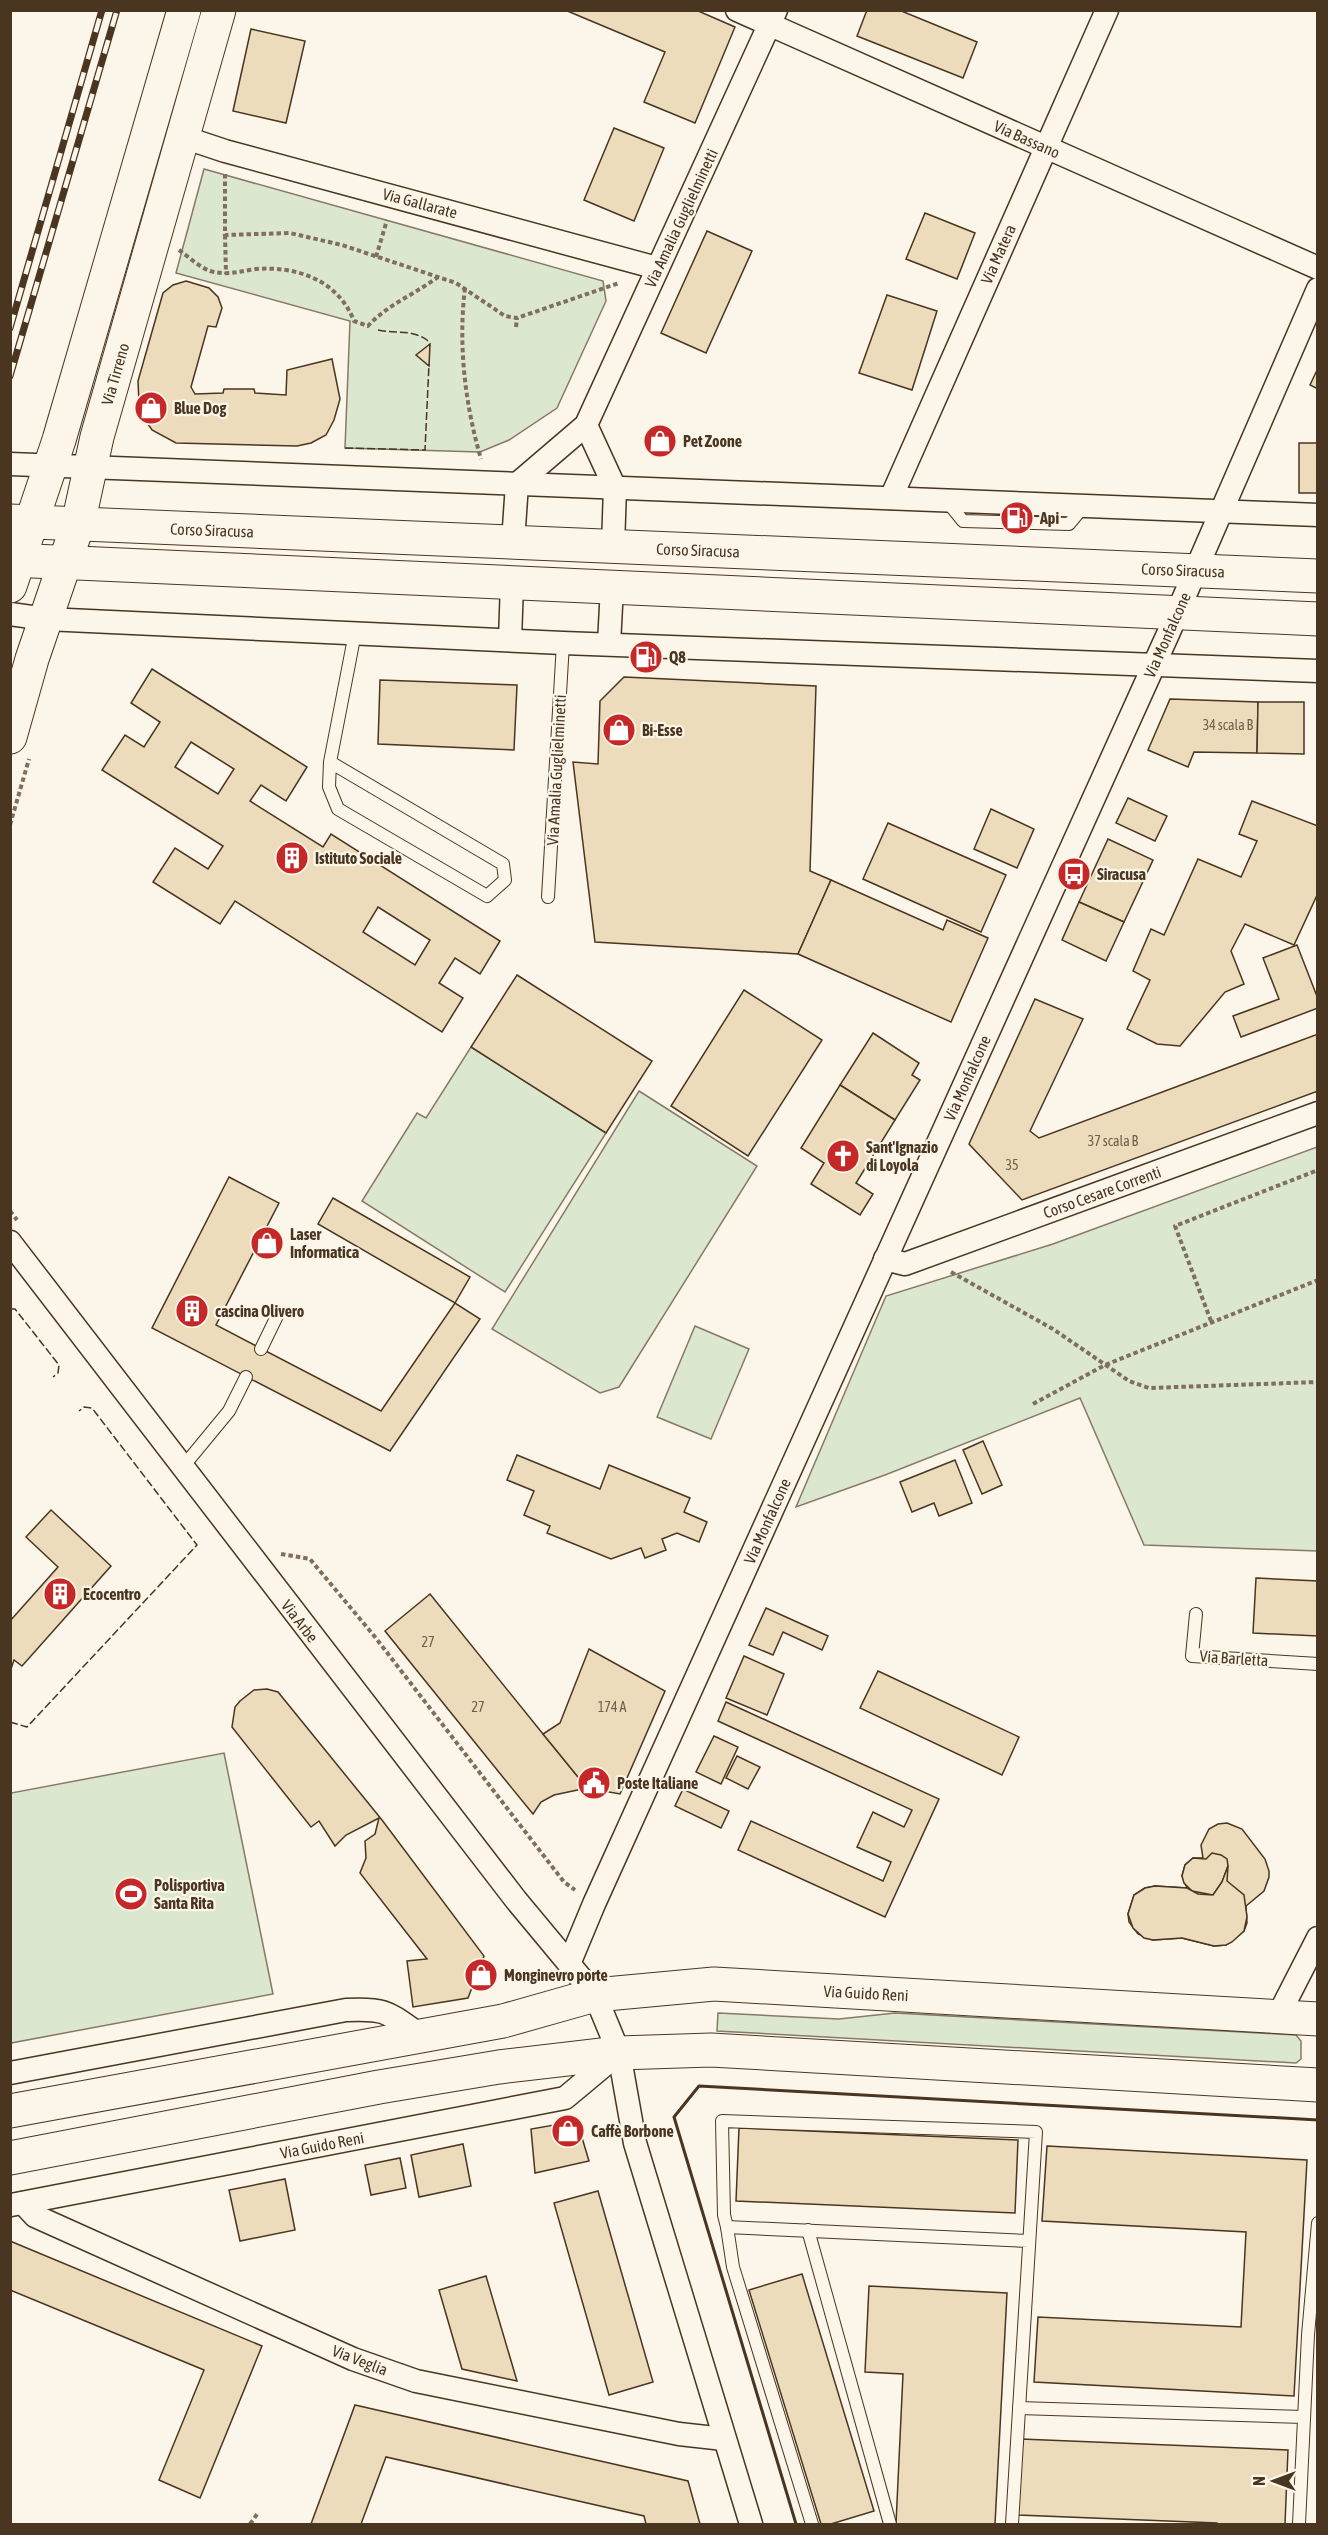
<svg xmlns="http://www.w3.org/2000/svg" width="1328" height="2535" font-family="'Asap Condensed',sans-serif">
  <style>
    .green { fill: #dce7d0; stroke: #887966; stroke-width: 1.5 }
    .building { fill: #ecdcbc; stroke: #4a3520; stroke-width: 1.5; fill-rule: evenodd }
    .lines { fill: none; stroke-linecap: round; stroke-linejoin: round }
    .lane-casing { stroke: #4a3520; stroke-width: 14 }
    .street-casing { stroke: #4a3520; stroke-width: 25 }
    .secondary-casing { stroke: #4a3520; stroke-width: 35 }
    .primary-casing { stroke: #4a3520; stroke-width: 35 }
    .path { stroke: #7f6f5c; stroke-width: 4; stroke-dasharray: 4.5 3; stroke-linecap: butt }
    .lane { stroke: #fbf6e9; stroke-width: 12 }
    .street { stroke: #fbf6e9; stroke-width: 22 }
    .secondary { stroke: #fbf6e9; stroke-width: 33 }
    .primary { stroke: #fbf6e9; stroke-width: 33 }
    .rail-casing { stroke: #4a3520; stroke-width: 7 }
    .rail { stroke: #fbf6e9; stroke-width: 4.5; stroke-dasharray: 14; stroke-linecap: butt }
    .fence { stroke: #4a3520; stroke-width: 1.5; stroke-dasharray: 8 3; stroke-linecap: butt }
    .wall { stroke: #4a3520; stroke-width: 3 }
    .labels { text-anchor: middle; dominant-baseline: central; stroke-width: 4.5; stroke-linejoin: round; paint-order: stroke }
    .number-label { font-size: 14px; fill: #725f47 }
    .street-label { font-size: 16px; fill: #4a3520; stroke: #fbf6e9 }
    .poi-label { font-size: 16px; font-weight: bold; fill: #4a3520; stroke: #fbf6e9; text-anchor: start }
  </style>
  <rect width="100%" height="100%" fill="#fbf6e9"/>
  <!-- green -->
  <g class="green">
    <path d="M204,169L603,281L606,301L557,408L509,440L480,452L345,448L350,321L176,273Z"/>
    <path d="M471,1047L606,1133L505,1292L362,1201L417,1113L426,1118Z"/>
    <path d="M639,1091L757,1166L619,1387L600,1393L492,1329Z"/>
    <path d="M1317,1147V1551L1144,1545L1080,1398L885,1475L796,1507L886,1296L1053,1244Z"/>
    <path d="M695,1326L749,1349L711,1439L657,1417Z"/>
    <path d="M224,1753L273,1994L11,2043V1793Z"/>
    <path d="M718,2013L839,2019L895,2013L1296,2035L1301,2041V2059L1296,2063L717,2031Z"/>
  </g>
  <!-- building -->
  <g class="building">
    <path d="M565,10H696L735,27L695,123L644,102L665,52Z"/>
    <path d="M867,10H899L977,42L963,78L857,36Z"/>
    <path d="M251,29L305,41L286,123L233,111Z"/>
    <path d="M614,128L664,148L634,221L584,200Z"/>
    <path d="M925,213L975,233L957,279L906,259Z"/>
    <path d="M707,231L752,251L706,353L661,333Z"/>
    <path d="M186,281L209,288L218,297L222,308L216,327L208,326L191,387L195,394L223,393L224,389H254L255,393L286,395L287,370L332,359L340,399L334,420L326,435L311,443L297,446L176,443L152,430L143,417L139,403L138,381L163,293L173,285Z"/>
    <path d="M887,295L937,311L912,390L859,373Z"/>
    <path d="M430,344L429,366L416,355Z"/>
    <path d="M1318,368V389L1310,385Z"/>
    <rect x="1299" y="443" width="19" height="50"/>
    <path d="M152,669L307,767L286,801L261,785L250,801L323,847L331,834L500,941L480,974L455,958L439,983L463,998L442,1032L235,901L220,924L153,882L175,848L208,869L223,846L102,770L125,735L144,747L160,722L131,703ZM191,742L234,769L218,794L175,767ZM378,907L430,940L415,965L363,932Z"/>
    <path d="M624,677L816,686L810,871L831,880L798,954L595,942L573,762L598,764L600,701Z"/>
    <path d="M380,680L517,685L514,750L378,744Z"/>
    <path d="M1170,699L1258,702L1257,753L1194,752L1188,767L1148,750Z"/>
    <path d="M1258,702H1304V754L1257,753Z"/>
    <path d="M1128,798L1167,816L1155,841L1116,823Z"/>
    <path d="M1252,801L1318,826V893L1294,945L1245,924L1231,951L1244,984L1225,992L1180,1046L1157,1044L1127,1029L1150,980L1133,971L1151,929L1164,935L1198,859L1241,877L1257,841L1239,834Z"/>
    <path d="M991,809L1034,829L1017,868L974,849Z"/>
    <path d="M888,823L1006,875L981,932L863,879Z"/>
    <path d="M1108,839L1153,860L1124,922L1079,902Z"/>
    <path d="M831,880L943,930L947,920L988,938L951,1022L798,954Z"/>
    <path d="M1079,902L1124,922L1106,961L1062,940Z"/>
    <path d="M1297,945L1318,999V1008L1241,1037L1233,1016L1279,999L1263,958Z"/>
    <path d="M517,975L652,1061L606,1133L471,1047Z"/>
    <path d="M744,990L822,1040L748,1156L671,1106Z"/>
    <path d="M1035,999L1083,1019L1030,1131L1039,1138L1318,1034V1091L1022,1200L969,1144Z"/>
    <path d="M873,1033L919,1063L912,1075L920,1080L895,1120L840,1085Z"/>
    <path d="M840,1085L895,1120L856,1183L873,1194L860,1215L811,1184L824,1163L801,1148Z"/>
    <path d="M229,1177L279,1203L216,1325L381,1411L455,1303L480,1319L390,1451L152,1328Z"/>
    <path d="M333,1198L470,1277L455,1303L318,1224Z"/>
    <path d="M983,1441L1002,1485L982,1494L963,1450Z"/>
    <path d="M517,1455L600,1489L609,1465L690,1498L684,1512L707,1522L699,1542L677,1533L662,1539L666,1550L645,1558L641,1548L611,1559L547,1533L550,1526L524,1515L534,1491L507,1480Z"/>
    <path d="M955,1460L972,1503L939,1516L934,1503L912,1512L900,1482Z"/>
    <path d="M51,1510L111,1566L22,1666L14,1660L10,1672V1621L58,1567L26,1537Z"/>
    <path d="M1256,1578L1318,1581V1636L1253,1633Z"/>
    <path d="M430,1594L543,1734L587,1788L554,1795L541,1802L533,1814L502,1776L385,1631Z"/>
    <path d="M766,1608L828,1636L822,1650L783,1632L773,1655L749,1645Z"/>
    <path d="M589,1649L665,1691L620,1794L587,1788L543,1734L560,1723Z"/>
    <path d="M744,1656L784,1674L767,1715L726,1698Z"/>
    <path d="M878,1671L1019,1737L1002,1775L860,1708Z"/>
    <path d="M267,1689L278,1692L382,1820L484,1956L468,1998L413,2007L407,1961L427,1959L360,1873L366,1858L365,1841L375,1834L379,1818L346,1835L335,1846L319,1821L311,1827L232,1727L235,1707L240,1701L254,1690Z"/>
    <path d="M726,1702L939,1799L885,1917L738,1850L751,1821L883,1881L891,1862L857,1847L873,1812L904,1827L912,1810L718,1721Z"/>
    <path d="M714,1736L738,1747L721,1784L696,1772Z"/>
    <path d="M737,1756L760,1767L748,1789L726,1778Z"/>
    <path d="M683,1789L729,1811L721,1828L675,1806Z"/>
    <path d="M1227,1823L1242,1829L1265,1859L1269,1871V1877L1264,1891L1246,1906L1247,1923L1244,1931L1226,1945L1214,1946L1182,1938L1153,1940L1138,1934L1129,1922L1128,1914L1134,1895L1145,1888L1155,1886L1187,1888L1182,1876L1185,1865L1193,1858H1203L1201,1845L1209,1829L1218,1824Z"/>
    <path d="M1212,1853L1221,1855L1227,1859L1228,1866L1222,1882L1213,1895L1192,1891L1184,1883L1182,1876L1185,1865L1193,1858L1206,1859Z"/>
    <path d="M1228,1866L1227,1881L1244,1895L1247,1917L1244,1931L1232,1942L1226,1945L1214,1946L1182,1938L1153,1940L1144,1938L1133,1928L1128,1914L1134,1895L1145,1888L1155,1886L1187,1888L1198,1894L1213,1895L1222,1882Z"/>
    <path d="M577,2121L589,2161L535,2173L531,2129Z"/>
    <path d="M739,2128L1018,2140L1015,2213L736,2201Z"/>
    <path d="M463,2144L471,2186L419,2197L411,2155Z"/>
    <path d="M1047,2146L1307,2160L1294,2396L1034,2382L1038,2317L1241,2327L1246,2232L1042,2221Z"/>
    <path d="M400,2158L406,2188L371,2195L365,2165Z"/>
    <path d="M285,2179L295,2230L240,2241L229,2190Z"/>
    <path d="M598,2191L653,2382L609,2395L554,2203Z"/>
    <path d="M10,2241L262,2346L200,2498L159,2480L204,2370L10,2290Z"/>
    <path d="M802,2274L874,2511L831,2524H821L749,2290Z"/>
    <path d="M486,2276L517,2381L462,2369L439,2290Z"/>
    <path d="M869,2286L1007,2293L995,2524H896L903,2374L865,2372Z"/>
    <path d="M355,2405L688,2481L700,2524H646L644,2516L386,2457L361,2524H311Z"/>
    <path d="M1021,2439L1288,2450L1285,2524H1217V2523L1018,2515Z"/>
  </g>
  <g class="lines">
    <defs>
      <g id="lane">
        <path d="M946,500L963,521L1069,524L1084,506"/>
        <path d="M330,762L503,864L505,880L487,896L338,809L329,787L330,762L355,633"/>
        <path d="M548,897L563,643"/>
        <path d="M261,1349L278,1314"/>
        <path d="M182,1468L229,1411L246,1377"/>
        <path d="M1196,1614L1192,1656L1318,1664"/>
        <path d="M727,2227L733,2267L812,2524"/>
        <path d="M808,2230L890,2524"/>
        <path d="M1019,2408L1304,2417"/>
        <path d="M1012,2524L1036,2132L722,2121L724,2215L727,2227L1029,2241"/>
        <path d="M1299,2524L1308,2335L1318,2223"/>
      </g>
      <g id="street">
        <path d="M737,10L1318,268"/>
        <path d="M183,137L225,151L657,268"/>
        <path d="M586,425L615,488L613,546"/>
        <path d="M10,464L1318,515"/>
        <path d="M891,498L1107,10"/>
        <path d="M513,542L517,484L586,425L776,10"/>
        <path d="M10,614L46,619L563,643L1318,671"/>
        <path d="M510,640L512,583"/>
        <path d="M609,644L612,587"/>
        <path d="M10,1242L516,1900L595,1995L619,2053L635,2143L751,2524"/>
        <path d="M885,1259L905,1264L1318,1113"/>
        <path d="M569,1964L594,1904L1168,634L1318,289"/>
        <path d="M1278,2016L1318,1938"/>
        <path d="M10,2073L346,2010C386,2008 387,2012 420,2035"/>
        <path d="M23,2203L35,2216L353,2359L416,2381L679,2434L724,2439"/>
        <path d="M11,2205L565,2098L619,2053"/>
      </g>
      <g id="secondary">
        <path d="M10,586L59,440L184,10"/>
        <path d="M10,737L32,659L78,524L97,437L219,10"/>
        <path d="M10,2111L503,2021L595,1995L714,1984L1318,2019"/>
        <path d="M10,2158L379,2087L499,2067L619,2053L711,2050L1318,2085"/>
      </g>
      <g id="primary">
        <path d="M10,521L1318,576"/>
        <path d="M10,560L1318,619"/>
      </g>
    </defs>
    <!-- lane casing -->
    <use href="#lane" class="lane-casing"/>
    <!-- street casing -->
    <use href="#street" class="street-casing"/>
    <!-- secondary casing -->
    <use href="#secondary" class="secondary-casing"/>
    <!-- primary casing -->
    <use href="#primary" class="primary-casing"/>
    <!-- path -->
    <g class="path">
      <path d="M225,174V235L290,233L342,245L456,283L505,316L517,318L619,283"/>
      <path d="M225,235L226,274"/>
      <path d="M179,250C189,257 199,267 210,271C227,276 240,271 256,269C297,266 338,280 354,321L368,326C387,305 415,294 438,277"/>
      <path d="M376,257L387,220"/>
      <path d="M465,288C458,345 465,404 481,459"/>
      <path d="M516,327L517,318"/>
      <path d="M10,825L29,759"/>
      <path d="M10,1211L17,1220"/>
      <path d="M951,1272L1053,1329L1129,1381L1149,1388L1318,1382"/>
      <path d="M1211,1321L1175,1226L1318,1170"/>
      <path d="M1033,1404L1105,1365L1318,1280"/>
      <path d="M281,1554L310,1559L375,1637L564,1882L575,1890"/>
      <path d="M250,2524L258,2513"/>
    </g>
    <!-- lane -->
    <use href="#lane" class="lane"/>
    <!-- street -->
    <use href="#street" class="street"/>
    <!-- secondary -->
    <use href="#secondary" class="secondary"/>
    <!-- primary -->
    <use href="#primary" class="primary"/>
    <defs>
      <g id="rail">
        <path d="M10,328L102,10"/>
        <path d="M10,376L117,10"/>
      </g>
    </defs>
    <!-- rail casing -->
    <use href="#rail" class="rail-casing"/>
    <!-- rail -->
    <use href="#rail" class="rail"/>
    <!-- fence -->
    <g class="fence">
      <path d="M378,330C396,334 411,329 427,340L430,346"/>
      <path d="M345,448L425,450L429,364"/>
      <path d="M10,1309H15L59,1365L58,1373L53,1377"/>
      <path d="M10,1722L27,1727L197,1545L92,1408L84,1407L79,1411"/>
    </g>
    <!-- wall -->
    <path class="wall" d="M796,2524L674,2117L699,2086L1318,2120"/>
  </g>
  <!-- icons -->
  <defs>
    <symbol id="shop-disc" viewBox="-11 -11 22 22"><circle r="9.5" fill="#c62828" stroke="#fbf6e9"/><path d="M-5-2.5h2.3a2.7 3.5 0 0 1 5.4 0H5L5.5 6h-11ZM-1.5-2.5h3a1.5 2.3 0 0 0-3 0Z" fill="#fff"/></symbol>
    <symbol id="fuel-disc" viewBox="-11 -11 22 22"><circle r="9.5" fill="#c62828" stroke="#fbf6e9"/><path d="M-5.5-6h7V0h2V4h1.3V-2.5L3-4.5l.8-.8L6-3V5H2.5V1h-1V6h-7ZM-4.2-4.7v3.2H.2V-4.7Z" fill="#fff"/></symbol>
    <symbol id="building-disc" viewBox="-11 -11 22 22"><circle r="9.5" fill="#c62828" stroke="#fbf6e9"/><path d="M-4-6H4V6H1V3H-1V6H-4ZM-2.5-4.3h1.7v1.8h-1.7ZM.8-4.3h1.7v1.8H.8ZM-2.5-1h1.7V.8h-1.7ZM.8-1h1.7V.8H.8Z" fill="#fff"/></symbol>
    <symbol id="bus-disc" viewBox="-11 -11 22 22"><circle r="9.5" fill="#c62828" stroke="#fbf6e9"/><path d="M-5-6H5V4H4V6H2V4H-2V6H-4V4H-5ZM-3.5-4V0h7V-4ZM-3.5 1.2v1.5H-2V1.2ZM2 1.2v1.5H3.5V1.2Z" fill="#fff"/></symbol>
    <symbol id="church-disc" viewBox="-11 -11 22 22"><circle r="9.5" fill="#c62828" stroke="#fbf6e9"/><path d="M-1.2-6h2.4v3.5h3.3v2.4h-3.3V6h-2.4V-.1h-3.3v-2.4h3.3Z" fill="#fff"/></symbol>
    <symbol id="civic-disc" viewBox="-11 -11 22 22"><circle r="9.5" fill="#c62828" stroke="#fbf6e9"/><path d="M-.6-6.5H3V-4.5H.6V-3L4-1V1h2V6H-6V1h2V-1L-.6-3ZM-1.2 2.5V6h2.4V2.5Z" fill="#fff"/></symbol>
    <symbol id="stadium-disc" viewBox="-11 -11 22 22"><circle r="9.5" fill="#c62828" stroke="#fbf6e9"/><path d="M0-5a6.5 5 0 1 0 0 10a6.5 5 0 1 0 0-10ZM-3.5-1.8h7v3.6h-7Z" fill="#fff"/></symbol>
  </defs>
  <g fill-rule="evenodd">
    <use href="#shop-disc" x="132" y="389" width="38" height="38"/>
    <use href="#shop-disc" x="641" y="422" width="38" height="38"/>
    <use href="#fuel-disc" x="998" y="499" width="38" height="38"/>
    <use href="#fuel-disc" x="627" y="638" width="38" height="38"/>
    <use href="#shop-disc" x="600" y="711" width="38" height="38"/>
    <use href="#building-disc" x="273" y="839" width="38" height="38"/>
    <use href="#bus-disc" x="1055" y="855" width="38" height="38"/>
    <use href="#church-disc" x="824" y="1137" width="38" height="38"/>
    <use href="#shop-disc" x="248" y="1224" width="38" height="38"/>
    <use href="#building-disc" x="173" y="1292" width="38" height="38"/>
    <use href="#building-disc" x="41" y="1575" width="38" height="38"/>
    <use href="#civic-disc" x="575" y="1764" width="38" height="38"/>
    <use href="#stadium-disc" x="112" y="1875" width="38" height="38"/>
    <use href="#shop-disc" x="462" y="1956" width="38" height="38"/>
    <use href="#shop-disc" x="549" y="2112" width="38" height="38"/>
  </g>
  <g class="labels">
    <!-- number labels -->
    <g class="number-label">
      <text x="1228" y="725">34 scala B</text>
      <text x="1113" y="1141">37 scala B</text>
      <text x="1012" y="1165">35</text>
      <text x="428" y="1642">27</text>
      <text x="478" y="1707">27</text>
      <text x="612" y="1707">174 A</text>
    </g>
    <!-- street labels -->
    <g class="street-label">
      <text transform="translate(1027 139) rotate(24)">Via Bassano</text>
      <text transform="translate(420 203) rotate(15)">Via Gallarate</text>
      <text transform="translate(681 218) rotate(-65)">Via Amalia Guglielminetti</text>
      <text transform="translate(998 254) rotate(-66)">Via Matera</text>
      <text transform="translate(115 374) rotate(-74)">Via Tirreno</text>
      <text transform="translate(212 530) rotate(2)">Corso Siracusa</text>
      <text transform="translate(698 550) rotate(2)">Corso Siracusa</text>
      <text transform="translate(1183 570) rotate(2)">Corso Siracusa</text>
      <text transform="translate(1167 635) rotate(-66)">Via Monfalcone</text>
      <text transform="translate(556 770) rotate(-87)">Via Amalia Guglielminetti</text>
      <text transform="translate(967 1078) rotate(-66)">Via Monfalcone</text>
      <text transform="translate(1102 1192) rotate(-20)">Corso Cesare Correnti</text>
      <text transform="translate(767 1521) rotate(-66)">Via Monfalcone</text>
      <text transform="translate(300 1621) rotate(52)">Via Arbe</text>
      <text transform="translate(1234 1658) rotate(4)">Via Barletta</text>
      <text transform="translate(866 1993) rotate(3)">Via Guido Reni</text>
      <text transform="translate(322 2145) rotate(-11)">Via Guido Reni</text>
      <text transform="translate(360 2360) rotate(21)">Via Veglia</text>
    </g>
    <!-- poi labels -->
    <g class="poi-label">
      <text x="174" y="408">Blue Dog</text>
      <text x="683" y="441">Pet Zoone</text>
      <text x="1040" y="518">Api</text>
      <text x="669" y="657">Q8</text>
      <text x="642" y="730">Bi-Esse</text>
      <text x="315" y="858">Istituto Sociale</text>
      <text x="1097" y="874">Siracusa</text>
      <text x="866" y="1147">Sant'Ignazio<tspan x="866" dy="18">di Loyola</tspan></text>
      <text x="290" y="1234">Laser<tspan x="290" dy="18">Informatica</tspan></text>
      <text x="215" y="1311">cascina Olivero</text>
      <text x="83" y="1594">Ecocentro</text>
      <text x="617" y="1783">Poste Italiane</text>
      <text x="154" y="1885">Polisportiva<tspan x="154" dy="18">Santa Rita</tspan></text>
      <text x="504" y="1975">Monginevro porte</text>
      <text x="591" y="2131">Caffè Borbone</text>
    </g>
  </g>
  <!-- border -->
  <rect width="1328" height="2535" fill="none" stroke="#4a3520" stroke-width="24"/>
  <!-- north arrow -->
  <g transform="translate(1274 2481) rotate(270)" stroke="#fbf6e9" stroke-width="4.5" paint-order="stroke">
  <path d="M0-4.5L10 22L0 15L-10 22Z" fill="#4a3520"/>
  <text y="-9" font-size="16" font-weight="bold" text-anchor="middle" fill="#4a3520">N</text>
  </g>
</svg>
